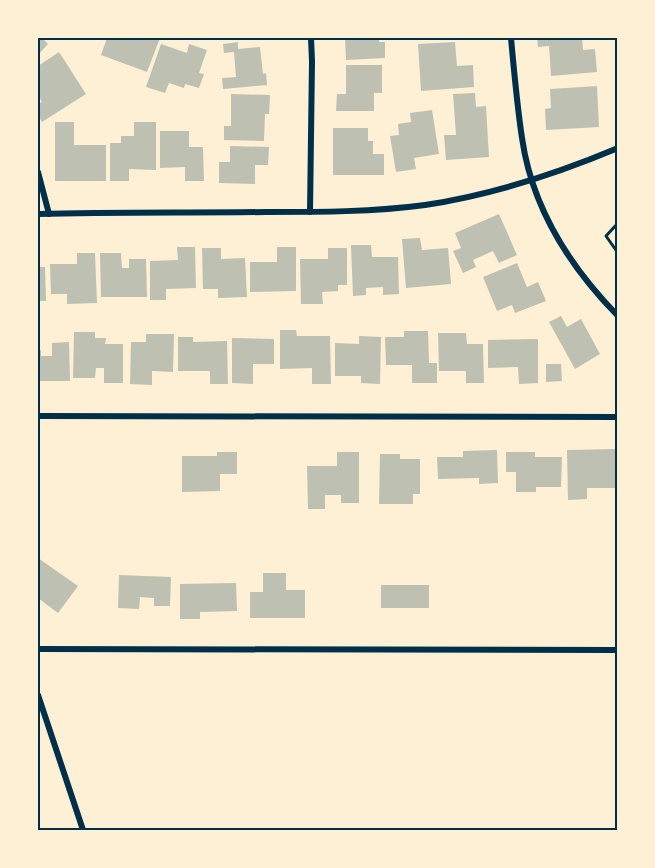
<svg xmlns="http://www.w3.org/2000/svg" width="655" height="868" font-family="Quicksand,sans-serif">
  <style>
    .building { fill: #bec0b2 }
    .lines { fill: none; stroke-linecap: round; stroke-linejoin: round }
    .path { stroke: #003049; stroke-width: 3 }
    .minor { stroke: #003049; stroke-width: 6 }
    .neatline { fill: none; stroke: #003049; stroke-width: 2 }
  </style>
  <rect width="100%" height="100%" fill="#fdf0d5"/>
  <!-- building -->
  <g class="building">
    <path d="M38,38H42L48,44L38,55Z"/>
    <path d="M107,38H160L147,72L101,55Z"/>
    <path d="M345,38H379V42H385V58L346,60Z"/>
    <path d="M537,38H582L583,50L595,49L597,72L551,76L549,46L538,47Z"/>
    <path d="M238,42V49L260,47L263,74L266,73L267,85L223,89L222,78L236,77L234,52L224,53L223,44Z"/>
    <path d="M455,42L457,66L473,65L474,87L421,91L418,44Z"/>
    <path d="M161,44L187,53L189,44L207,50L199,73L204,74L199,88L185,84L184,88L169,83L165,93L146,87Z"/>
    <path d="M59,52L86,94L42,122L38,115V104L42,102L38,95V66Z"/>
    <path d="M346,65H382V93H374V111H336L337,94H346Z"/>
    <path d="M597,86L599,127L546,130L545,109L551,108L550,89Z"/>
    <path d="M475,93L476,107L486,106L489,157L446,160L444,135H456L453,94Z"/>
    <path d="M231,94L270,95L269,114H265L264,141L224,140V126H231Z"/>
    <path d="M432,110L439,154L414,158L416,169L396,172L390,136L399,135L398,124L411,122L410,113Z"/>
    <path d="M55,122H74V145H106V181H55Z"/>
    <path d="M134,122H156V170L129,169V181H110V143H121V136H134Z"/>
    <path d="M333,128H368V141H373V154H384V175H333Z"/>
    <path d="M160,131H189V147H203L204,181H185V167L160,168Z"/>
    <path d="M230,146L269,147L268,165H255V184L219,183V162H230Z"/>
    <path d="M499,214L517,255L499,263L493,251L473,260L476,267L463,273L453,251L461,248L455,233Z"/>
    <path d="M420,238L422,250L448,248L451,284L406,288L402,239Z"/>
    <path d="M351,245H371L372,257H398L399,294L383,295V287L366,288V295L353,296Z"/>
    <path d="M177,247H195L196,288L166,289V300H150V261L178,260Z"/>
    <path d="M277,247H296V291L250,292V262H277Z"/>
    <path d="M202,248H221V259L245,258L247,297L218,298V289H203Z"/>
    <path d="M328,248H347V285H338V291L322,292L323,304H301L300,259H328Z"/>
    <path d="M77,253H95L97,303L67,304V294H51L50,264H77Z"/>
    <path d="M100,253H121L122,268H129V259H146L147,297H101Z"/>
    <path d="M517,263L527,287L538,282L546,301L515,313L512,305L497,311L483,277Z"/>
    <path d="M38,267H45L46,301H38Z"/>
    <path d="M561,316L567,327L581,319L600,354L575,369L549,322Z"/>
    <path d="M280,330H296L297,336H330L331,384H312V368L280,369Z"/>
    <path d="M404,331H428L429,363H437V383H412V365H386L385,337H404Z"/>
    <path d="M74,332H95V338H106L105,344H123V383H104V368H96L95,378H73Z"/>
    <path d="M438,333H466L467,344H483L484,383H466V371H439Z"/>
    <path d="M146,334H174L173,372L152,371V385L130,384L131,342H146Z"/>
    <path d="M359,336L381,337L380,384L361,383V376H335V343L359,344Z"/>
    <path d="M178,337H193V342L227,341L228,384H210V371H178Z"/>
    <path d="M232,338L274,339V364H253V384L232,383Z"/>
    <path d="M538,339V383L519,384L518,367L488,368V340Z"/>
    <path d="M69,342L70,381H38V350H41V356H52V343Z"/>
    <path d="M546,364H561L562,381L546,382Z"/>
    <path d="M618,449V488H587V499L568,500L567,450Z"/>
    <path d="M497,450L498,483L479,484V478L438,479L437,457H463V451Z"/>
    <path d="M217,452H237V474H220V491L182,492V456H217Z"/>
    <path d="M337,452H359V503H341V495H325V509H308L307,466H337Z"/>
    <path d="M506,452H535V457H562L561,487H536V492H516V472H506Z"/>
    <path d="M380,454H400V459H420V494H413V504H379Z"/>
    <path d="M38,558L78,586L58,613L38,598Z"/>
    <path d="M263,573H286V590H305V618H250V592H263Z"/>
    <path d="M119,575L171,577L170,606H154V598L140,597L139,609L118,608Z"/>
    <path d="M236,583L237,611L200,612V619H180V584Z"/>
    <rect x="381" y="585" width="48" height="23"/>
  </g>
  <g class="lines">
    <!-- path -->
    <path class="path" d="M618,223L606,236L618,253"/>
    <!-- minor -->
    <g class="minor">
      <path d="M511,38C514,71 517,105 522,138C532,208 569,266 618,316"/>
      <path d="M38,172L49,214"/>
      <path d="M310,212L312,61L311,38"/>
      <path d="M38,214C114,212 190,213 266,212C319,212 373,212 425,205C492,195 556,174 618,148"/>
      <path d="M38,416L618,417"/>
      <path d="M38,649L618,650"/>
      <path d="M38,695L83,830"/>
    </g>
  </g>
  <!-- border -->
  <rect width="655" height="868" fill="none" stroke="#fdf0d5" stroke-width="78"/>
  <rect x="39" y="39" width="577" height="790" class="neatline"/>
</svg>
